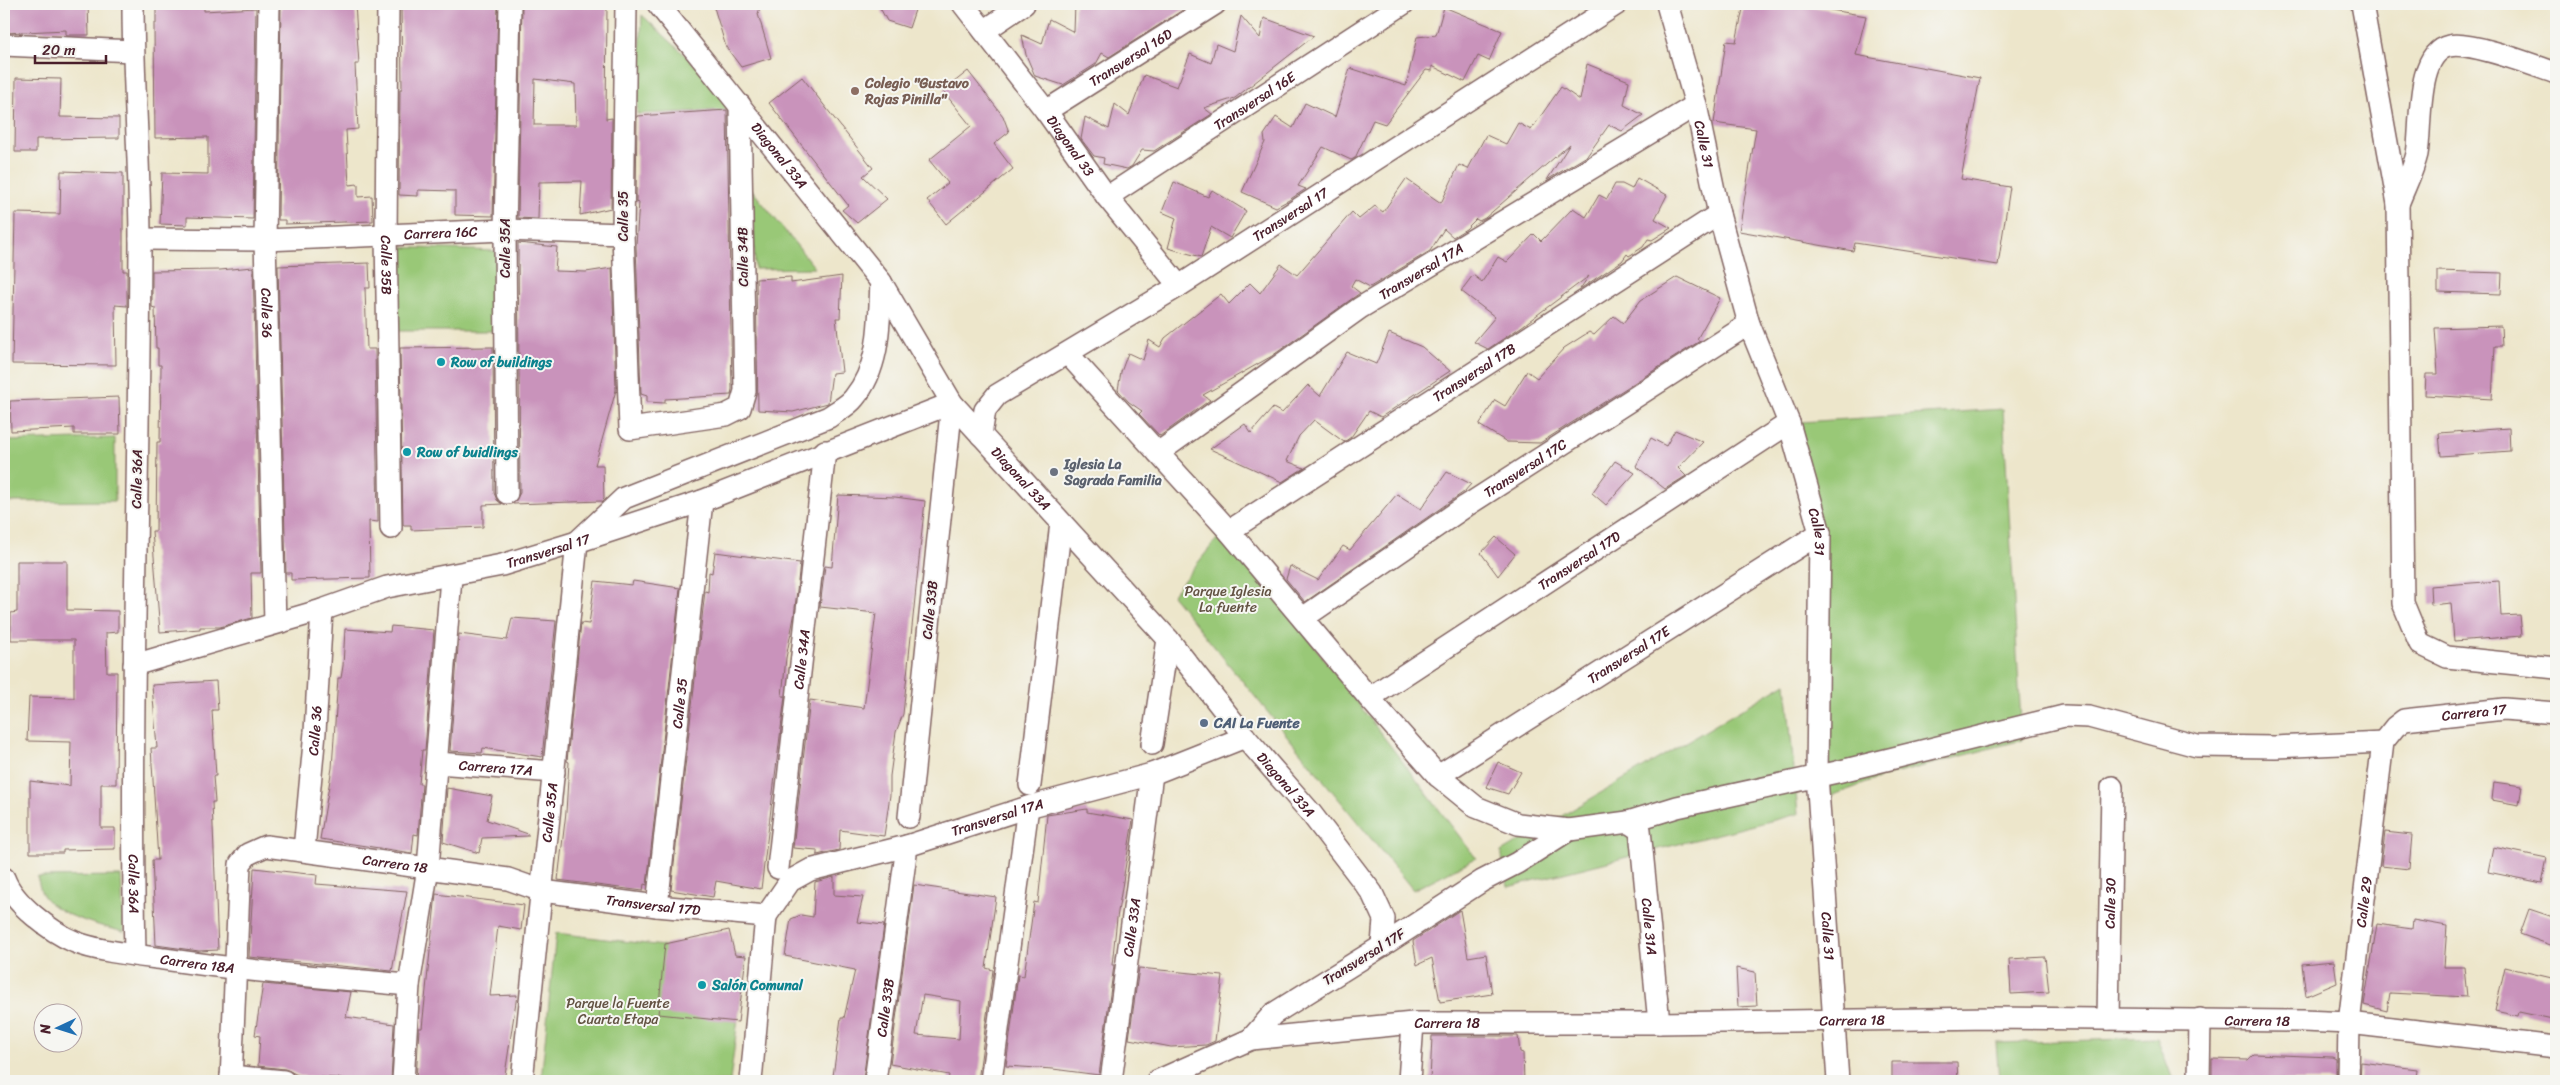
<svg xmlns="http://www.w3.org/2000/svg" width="2560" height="1085" font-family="Sriracha,sans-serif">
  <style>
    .green { fill: #99c877; stroke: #727451 }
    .building { fill: #c993bb; fill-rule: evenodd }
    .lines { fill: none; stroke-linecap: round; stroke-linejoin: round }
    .minor-casing { stroke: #836563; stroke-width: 24 }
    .minor { stroke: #fff; stroke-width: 21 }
    .education-dot { fill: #8d6e63; stroke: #f6f6f2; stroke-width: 2 }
    .culture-dot { fill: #0f9aa8; stroke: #f6f6f2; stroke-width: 2 }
    .worship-dot { fill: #6b7280; stroke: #f6f6f2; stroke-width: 2 }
    .service-dot { fill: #5c6f8a; stroke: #f6f6f2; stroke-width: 2 }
    .labels { text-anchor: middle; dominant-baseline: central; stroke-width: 4; stroke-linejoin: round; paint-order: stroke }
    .street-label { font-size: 14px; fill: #4a1f2b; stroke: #f6f6f2 }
    .education-label { font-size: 14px; font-weight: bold; fill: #785e54; stroke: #f6f6f2; text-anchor: start }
    .culture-label { font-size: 14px; font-weight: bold; fill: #0d838f; stroke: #f6f6f2; text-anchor: start }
    .worship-label { font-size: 14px; font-weight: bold; fill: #5b616d; stroke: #f6f6f2; text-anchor: start }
    .park-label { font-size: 14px; fill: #625242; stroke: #f6f6f2 }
    .service-label { font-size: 14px; font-weight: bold; fill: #4e5e75; stroke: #f6f6f2; text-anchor: start }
  </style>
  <rect width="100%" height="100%" fill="#f6f6f2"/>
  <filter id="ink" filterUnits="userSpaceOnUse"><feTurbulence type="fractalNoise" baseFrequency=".02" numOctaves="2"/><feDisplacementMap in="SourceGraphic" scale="10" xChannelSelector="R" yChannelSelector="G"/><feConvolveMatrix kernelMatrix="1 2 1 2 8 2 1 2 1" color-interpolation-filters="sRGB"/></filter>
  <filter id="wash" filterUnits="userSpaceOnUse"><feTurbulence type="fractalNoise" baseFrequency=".0096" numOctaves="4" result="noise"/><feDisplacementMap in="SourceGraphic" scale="20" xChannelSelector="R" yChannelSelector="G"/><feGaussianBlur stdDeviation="1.12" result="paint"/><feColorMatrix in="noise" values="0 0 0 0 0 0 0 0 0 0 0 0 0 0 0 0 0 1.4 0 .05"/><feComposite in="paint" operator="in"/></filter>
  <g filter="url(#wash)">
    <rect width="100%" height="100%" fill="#ede6cb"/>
    <!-- green -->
    <g class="green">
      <path d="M642,15L728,95L731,110L637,114Z"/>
      <path d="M752,190L815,268L755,269Z"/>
      <path d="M392,247L496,251V331H390Z"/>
      <path d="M2003,409L2022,740L1886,776L1822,799L1801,422Z"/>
      <path d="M115,438V501L8,502L7,441Z"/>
      <path d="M1225,529L1476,858L1413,890L1172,595Z"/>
      <path d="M1786,683L1798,814L1508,887L1501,852Z"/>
      <path d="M121,876L124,932C102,926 56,916 43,895C40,891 39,882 37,877Z"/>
      <path d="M556,933L746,956L730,1081H541Z"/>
      <path d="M2157,1038L2173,1081H1999L1996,1043Z"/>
    </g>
    <g id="blocks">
      <!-- building -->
      <g class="building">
        <path d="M4,4H88L89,35H66V30L4,33Z"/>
        <path d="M156,4H204V11L256,8L253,219L187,217V225L160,224L162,173L208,174V137L155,138L154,24H156Z"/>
        <path d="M281,4H355L359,64H355L358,129L346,130L349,185L358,184V197L372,196L373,221L285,224V220H278Z"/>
        <path d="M401,4H498L493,216L455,215V191L418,190V196L399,195L400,89H402Z"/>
        <path d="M522,4H607L606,119L612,118L611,208L580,215L582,181L539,182L538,219L518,218ZM535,79L575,84L576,125H534Z"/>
        <path d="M713,4H761L758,14L771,58L741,67L726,47Z"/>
        <path d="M878,4H917L909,28L887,21Z"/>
        <path d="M1075,4H1192L1109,57L1102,53L1096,64L1063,85L1035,76L1026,55L1022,35L1042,44L1049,19L1074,32Z"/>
        <path d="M1744,4H1797L1866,16L1856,55L1980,78L1961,179L2010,187L1998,265L1855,243L1853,251L1739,231L1756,129L1714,123L1726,41L1736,42Z"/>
        <path d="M1444,7L1502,31L1489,61L1478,56L1465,82L1432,66V71L1426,70L1385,124L1373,120L1355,158L1351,160L1323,147L1298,186L1306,189L1289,200L1276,207L1242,192L1265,142L1264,135L1276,117L1293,128L1305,103L1335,117L1350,68L1406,86L1417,37L1436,35Z"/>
        <path d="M1241,16L1260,38L1264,18L1314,36L1235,98L1204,108L1212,114L1154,151L1142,150L1132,166L1127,169L1103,164L1104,158L1094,156L1081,139L1085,117L1109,129L1115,104L1129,115L1144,75L1177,87L1190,54L1211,63L1216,44L1233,51Z"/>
        <path d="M1587,64L1629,81L1624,105L1643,115L1622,131L1609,125L1587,156L1547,180L1570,144L1485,218L1479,221L1476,219L1466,229L1453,237L1444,229L1430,251L1370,287L1355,279L1351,286L1360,293L1272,356L1203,395L1210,400L1160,436L1139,414L1142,411L1129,402L1118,390L1121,372L1128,353L1143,360L1149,340L1160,347L1165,338L1221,294L1229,304L1250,283L1260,293L1281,264L1297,275L1352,212L1359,219L1375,206L1383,212L1406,179L1441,203L1459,165L1468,169L1486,135L1506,144L1518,123L1531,130L1561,87L1580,100Z"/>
        <path d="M968,71L1003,116L1009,132L994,144L1013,169L946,224L927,200L948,183L929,160L971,126L943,91Z"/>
        <path d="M802,77L873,168L863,176L887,199L857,223L842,210L848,205L769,103Z"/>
        <path d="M16,78L61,79L60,117L119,118V138L36,139V152H15Z"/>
        <path d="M727,110L732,389L731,395L665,399V403L647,402V396L641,394L636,245L639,202L636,203L637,116Z"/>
        <path d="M61,171L123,173V271H127V306L115,305L116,365L12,364L15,213L60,214Z"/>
        <path d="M1637,178L1667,195L1655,219L1671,228L1652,240L1648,239L1643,247L1629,256L1627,254L1622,261L1580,289L1589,276L1521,327L1488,349L1474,342L1495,317L1461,291L1473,275L1482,282L1498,257L1507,262L1534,234L1541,241L1573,208L1586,217L1599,195L1607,199L1615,184H1622L1632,189Z"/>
        <path d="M1174,182L1208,197L1212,190L1246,211L1230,238L1211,227L1201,257L1168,248L1176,218L1162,212Z"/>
        <path d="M518,243L557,247L555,271L586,272L612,268L616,390L595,465H603L604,499L602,501L513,504L520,493Z"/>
        <path d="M369,263L370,288H365L367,349H375L378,522L369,521L370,578L291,580V573H286L278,266Z"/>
        <path d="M253,267L261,573H251L252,618L220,627H200V629L160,632L152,531H156L157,442H160L161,365H158V348H156L155,308L152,307V271L220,270Z"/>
        <path d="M2438,271L2502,273L2501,294L2438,292Z"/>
        <path d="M842,276L840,318H836L842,372L832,373L828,403L793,412L758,410L756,279L791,277V283Z"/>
        <path d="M1677,277L1720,298L1697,339L1700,341L1540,443L1507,442L1479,425L1495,400L1505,406L1527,371L1537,378L1564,348L1589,332L1594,335L1614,316L1623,323L1641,300Z"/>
        <path d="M2501,326L2502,346H2495L2492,399L2425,395L2426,374H2438L2435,328Z"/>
        <path d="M1389,333L1422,347L1450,371L1381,417L1369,411L1351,437L1344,442L1314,420L1299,436L1287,461L1304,468L1282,482L1210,449L1245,424L1251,433L1273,408L1282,413L1308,385L1320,396L1347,352L1376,364Z"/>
        <path d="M493,347L494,493L497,500L502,504L483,505V527L411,530V525H403L400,348Z"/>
        <path d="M119,397L120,434H74V428L11,431L10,401Z"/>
        <path d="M2509,428L2510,451L2441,456L2439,433Z"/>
        <path d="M1675,430L1703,442L1678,468L1686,476L1665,489L1636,466L1651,438L1666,446Z"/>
        <path d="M1615,461L1635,473L1606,505L1592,493Z"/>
        <path d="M1447,472L1471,484L1464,492L1305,602L1286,579L1290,566L1318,580L1343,546L1350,550L1397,494L1421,509Z"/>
        <path d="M838,495L895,497L925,501L903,714L896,732L890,776V795L884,836L840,830L839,850L817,855V850L793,848L810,700L864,708L876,613L820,607L825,566L832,567Z"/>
        <path d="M1496,537L1515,554L1498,576L1481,553Z"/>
        <path d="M715,552L800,563L794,617L786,658L782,696H785L761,889L716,881L713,897L671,890L705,591L708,592L709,572L712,573Z"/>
        <path d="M17,561H67V610L118,611V632L106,633L107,672H117L116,784H101V828H115V849L63,850V853H30V781L70,786L71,742L27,741L29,697L74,698V640H11V613L17,612Z"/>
        <path d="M595,581L632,585L633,581L680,588L647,885L644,884L643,891L558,880L566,812L569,762L567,761L581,623L589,624Z"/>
        <path d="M2499,581L2501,616L2520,615L2522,636L2454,641L2451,603L2431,605L2430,586Z"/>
        <path d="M512,618L556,621L542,757L483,748L482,753L450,751L459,634L507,640Z"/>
        <path d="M391,626L434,630L425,750H422L419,784H422L418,835L414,834L412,853L320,839L332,768L338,678H341L343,666L345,629L390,632Z"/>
        <path d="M216,681L218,710H212L216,776H213L215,802H212L218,950L199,951L156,945L152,860H158L151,748H157L152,685Z"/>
        <path d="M1498,762L1521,772L1508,794L1486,787Z"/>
        <path d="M2494,782L2522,786L2519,805L2492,800Z"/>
        <path d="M447,788L492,796L487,820L528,834V836L482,838L479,853L443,842Z"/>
        <path d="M1087,809V812L1133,820L1117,918L1112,965H1114L1099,1075L1053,1069L1006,1066L1018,975L1024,976L1034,902L1038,903L1047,815Z"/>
        <path d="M2385,832L2412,835L2409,869L2381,866Z"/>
        <path d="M2493,847L2547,858L2542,883L2488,872Z"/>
        <path d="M254,868L317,875L316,884L407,891L392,971L249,957Z"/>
        <path d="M834,877V895L863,897L857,922L884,925L863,1080L833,1076L841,1018H844L855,970L785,956L791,919L801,915L813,917L815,882Z"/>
        <path d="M914,885L996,897L986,968L993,970L978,1081H948L949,1075L890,1064ZM923,995L961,1001L959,1039L916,1035Z"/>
        <path d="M436,894L524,905L521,930L498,926L490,996L517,995L504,1081H416L419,1028H422Z"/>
        <path d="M2529,909L2556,918V947L2520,934Z"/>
        <path d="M1460,910L1468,957L1486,954L1492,994L1440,1002L1432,958L1417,965L1413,941Z"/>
        <path d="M2413,920L2447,926L2444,967H2464L2467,997L2390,993L2387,1011L2364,1005L2377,924L2412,929Z"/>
        <path d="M729,930L735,955L746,956L738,1022L658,1014L665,944Z"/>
        <path d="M2045,957L2049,992L2011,994L2009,959Z"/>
        <path d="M2334,961L2337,983L2306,996L2302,964Z"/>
        <path d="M2505,967L2556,979V1020L2519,1012L2518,1016L2495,1011Z"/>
        <path d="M1139,968L1223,976L1215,1041L1206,1045L1171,1047L1129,1039Z"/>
        <path d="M1736,968L1755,972L1757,1006L1738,1007Z"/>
        <path d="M263,984L351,992L346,1017L394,1024L391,1081L300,1076L285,1069L258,1066L260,1036L255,1035Z"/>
        <path d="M1432,1036H1518L1520,1052L1523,1053L1524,1081H1430Z"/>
        <path d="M2254,1054L2332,1057L2336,1059V1081H2212V1059L2248,1060Z"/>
        <path d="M1892,1062H1957L1958,1081H1892Z"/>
        <path d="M2361,1062L2417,1069L2416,1081H2360Z"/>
      </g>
    </g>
  </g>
  <g filter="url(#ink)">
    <use href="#blocks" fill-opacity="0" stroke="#836563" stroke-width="1"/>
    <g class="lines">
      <defs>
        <g id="minor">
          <path id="s1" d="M133,4C133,83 140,163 140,243C139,480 130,717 135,955"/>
          <path id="s2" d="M269,4L265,240L275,623"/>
          <path id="s3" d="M388,4L386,236L391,528"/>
          <path d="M626,4L623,234L630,429L726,415L740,408L745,391L740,105"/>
          <path id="s4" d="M658,4L881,282L952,403L1168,639L1245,737L1310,812L1372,893L1384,919L1382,946"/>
          <path id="s5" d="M963,4L1046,111L1107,197L1179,286"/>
          <path id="s6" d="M1667,4L1696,105L1719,214L1749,324L1789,423L1820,533L1817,775L1838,1081"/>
          <path d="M2362,4L2398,204L2403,603L2420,644L2447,657L2556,668"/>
          <path d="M984,31L1024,4"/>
          <path d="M4,45L133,51"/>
          <path id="s7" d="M1046,111L1215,4"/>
          <path id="s8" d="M1107,197L1403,4"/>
          <path d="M2398,204C2404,188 2413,171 2417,154C2422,127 2415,53 2449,46C2471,41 2532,65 2556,73"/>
          <path id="s9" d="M140,239L265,240L505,230L623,234"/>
          <path d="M1068,354L1229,531L1369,698L1438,776L1476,807L1518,824L1569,830L1517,863L1482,881L1382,946L1273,1014L1251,1039"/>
          <path id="s10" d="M981,435L985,410L997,395L1179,286L1617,4"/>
          <path id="s11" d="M1158,453L1360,308L1696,105"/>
          <path d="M507,493L505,230L510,4"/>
          <path id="s12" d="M1229,531L1719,214"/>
          <path id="s13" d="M1303,618L1466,506L1749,324"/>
          <path id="s14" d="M134,665L322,610L387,587L502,565L577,542L702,501L952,403L909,817"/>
          <path id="s15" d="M1369,698L1789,423"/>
          <path d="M1152,744L1168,639"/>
          <path id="s16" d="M437,763L554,772"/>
          <path id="s17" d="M1438,776L1820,533"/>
          <path d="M1030,785L1061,523"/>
          <path d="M1628,822L1677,807L1837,772L2064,716L2089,717L2197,746L2275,747L2383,742"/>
          <path id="s18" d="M1569,830L1628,822L1640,830L1659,1023"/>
          <path id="s19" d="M304,850L315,732L322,610"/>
          <path id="s20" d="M778,868L825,451"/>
          <path id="s21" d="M4,878C13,903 51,932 75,942C95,951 142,956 164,959C246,971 327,978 409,985"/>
          <path id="s22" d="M657,906L702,501"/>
          <path id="s23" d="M766,916L790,881L810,870L907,846L1028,807L1152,774L1245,737"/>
          <path id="s24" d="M2108,1019L2112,787"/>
          <path d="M231,1076L284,1081"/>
          <path id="s25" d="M231,1081L240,864L248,854L266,846L508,879L542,891L657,906L766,916"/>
          <path d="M403,1081L409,985L428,868L451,577"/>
          <path id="s26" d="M522,1081L577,542L624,498L829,417C837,411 848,406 854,398C881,366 879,321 881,282"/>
          <path d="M751,1081L766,916"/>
          <path id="s27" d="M875,1081L907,846"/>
          <path d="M991,1081L1028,807"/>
          <path id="s28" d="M1111,1081L1152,774"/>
          <path id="s29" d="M1157,1081L1251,1039L1413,1023H1659L1991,1018L2303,1021L2349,1023L2556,1047"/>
          <path d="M1409,1081L1413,1023"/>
          <path d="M2199,1081L2200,1019"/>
          <path id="s30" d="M2348,1081L2349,1023L2383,742L2395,727L2404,720L2504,709L2556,713"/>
        </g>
      </defs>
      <!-- minor casing -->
      <use href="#minor" class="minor-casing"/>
      <!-- minor -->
      <use href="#minor" class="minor"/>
    </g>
  </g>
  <!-- markers -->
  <circle class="education-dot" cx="855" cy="91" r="5"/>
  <g class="culture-dot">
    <circle cx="441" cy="362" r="5"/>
    <circle cx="407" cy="452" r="5"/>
    <circle cx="702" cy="985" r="5"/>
  </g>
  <circle class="worship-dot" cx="1054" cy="472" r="5"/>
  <circle class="service-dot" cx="1204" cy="723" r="5"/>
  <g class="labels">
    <!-- street labels -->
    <g class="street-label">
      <text stroke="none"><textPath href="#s7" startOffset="100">Transversal 16D</textPath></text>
      <text stroke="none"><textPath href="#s8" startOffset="176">Transversal 16E</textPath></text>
      <text stroke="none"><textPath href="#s6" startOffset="145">Calle 31</textPath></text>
      <text stroke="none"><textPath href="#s5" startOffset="178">Diagonal 33</textPath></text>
      <text stroke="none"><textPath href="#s4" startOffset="194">Diagonal 33A</textPath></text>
      <text stroke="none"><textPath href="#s10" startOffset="389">Transversal 17</textPath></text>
      <text transform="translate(623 216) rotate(-90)">Calle 35</text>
      <text stroke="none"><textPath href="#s9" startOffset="301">Carrera 16C</textPath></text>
      <text transform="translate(505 248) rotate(-90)">Calle 35A</text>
      <text transform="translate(743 257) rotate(-91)">Calle 34B</text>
      <text stroke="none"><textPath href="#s3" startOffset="261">Calle 35B</textPath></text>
      <text stroke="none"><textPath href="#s11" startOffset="320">Transversal 17A</textPath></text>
      <text stroke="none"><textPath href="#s2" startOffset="309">Calle 36</textPath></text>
      <text stroke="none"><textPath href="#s12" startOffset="292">Transversal 17B</textPath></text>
      <text stroke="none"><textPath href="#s13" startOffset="268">Transversal 17C</textPath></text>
      <text transform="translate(137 479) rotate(-89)">Calle 36A</text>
      <text stroke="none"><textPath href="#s4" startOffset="599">Diagonal 33A</textPath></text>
      <text stroke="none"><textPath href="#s6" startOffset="550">Calle 31</textPath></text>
      <text stroke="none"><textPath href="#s14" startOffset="430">Transversal 17</textPath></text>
      <text stroke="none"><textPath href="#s15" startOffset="251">Transversal 17D</textPath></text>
      <text transform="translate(930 610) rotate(-84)">Calle 33B</text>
      <text stroke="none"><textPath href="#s17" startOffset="226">Transversal 17E</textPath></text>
      <text stroke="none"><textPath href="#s20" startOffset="210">Calle 34A</textPath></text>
      <text stroke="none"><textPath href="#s22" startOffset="204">Calle 35</textPath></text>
      <text stroke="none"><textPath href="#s30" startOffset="442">Carrera 17</textPath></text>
      <text stroke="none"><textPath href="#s19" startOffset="120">Calle 36</textPath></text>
      <text stroke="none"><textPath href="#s16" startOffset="59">Carrera 17A</textPath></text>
      <text stroke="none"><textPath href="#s4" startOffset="1004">Diagonal 33A</textPath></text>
      <text stroke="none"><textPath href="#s26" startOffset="270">Calle 35A</textPath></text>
      <text stroke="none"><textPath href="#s23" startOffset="260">Transversal 17A</textPath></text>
      <text stroke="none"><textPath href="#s25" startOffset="380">Carrera 18</textPath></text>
      <text stroke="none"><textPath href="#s1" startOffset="880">Calle 36A</textPath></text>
      <text stroke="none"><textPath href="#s30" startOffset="180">Calle 29</textPath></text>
      <text stroke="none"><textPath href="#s24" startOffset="116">Calle 30</textPath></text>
      <text stroke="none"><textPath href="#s25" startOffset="642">Transversal 17D</textPath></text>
      <text stroke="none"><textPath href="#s18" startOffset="171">Calle 31A</textPath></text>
      <text stroke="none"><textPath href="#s28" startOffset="155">Calle 33A</textPath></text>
      <text stroke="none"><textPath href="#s6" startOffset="955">Calle 31</textPath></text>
      <text transform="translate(1364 957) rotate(-32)">Transversal 17F</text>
      <text stroke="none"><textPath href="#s21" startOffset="222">Carrera 18A</textPath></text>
      <text stroke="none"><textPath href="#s27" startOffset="74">Calle 33B</textPath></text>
      <text stroke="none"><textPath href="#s29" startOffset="705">Carrera 18</textPath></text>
      <text stroke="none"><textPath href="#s29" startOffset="1110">Carrera 18</textPath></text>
      <text stroke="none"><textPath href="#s29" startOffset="300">Carrera 18</textPath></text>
    </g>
    <!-- education labels -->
    <g class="education-label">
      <text x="865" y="83">Colegio "Gustavo<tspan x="865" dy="16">Rojas Pinilla"</tspan></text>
    </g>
    <!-- culture labels -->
    <g class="culture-label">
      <text x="451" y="362">Row of buildings</text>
      <text x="417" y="452">Row of buidlings</text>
      <text x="712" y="985">Salón Comunal</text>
    </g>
    <!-- worship labels -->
    <g class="worship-label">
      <text x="1064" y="464">Iglesia La<tspan x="1064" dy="16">Sagrada Familia</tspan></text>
    </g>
    <!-- park labels -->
    <g class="park-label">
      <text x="1228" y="591">Parque Iglesia<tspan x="1228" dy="16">La fuente</tspan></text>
      <text x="618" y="1003">Parque la Fuente<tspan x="618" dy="16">Cuarta Etapa</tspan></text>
    </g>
    <!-- service labels -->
    <g class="service-label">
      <text x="1214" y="723">CAI La Fuente</text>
    </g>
  </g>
  <!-- margin -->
  <rect width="2560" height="1085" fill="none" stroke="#f6f6f2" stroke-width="20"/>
  <!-- north arrow -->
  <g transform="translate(58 1028) rotate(266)"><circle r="24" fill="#f6f6f2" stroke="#b1a0a2"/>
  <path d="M0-4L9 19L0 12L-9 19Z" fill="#1f6fb2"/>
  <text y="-8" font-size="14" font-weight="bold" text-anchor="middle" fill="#4a1f2b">N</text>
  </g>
  <!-- scale -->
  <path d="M35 55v8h71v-8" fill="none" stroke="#4a1f2b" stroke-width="2.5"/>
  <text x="42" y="55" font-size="15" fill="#4a1f2b" stroke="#f6f6f2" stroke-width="4" paint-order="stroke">20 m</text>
</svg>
